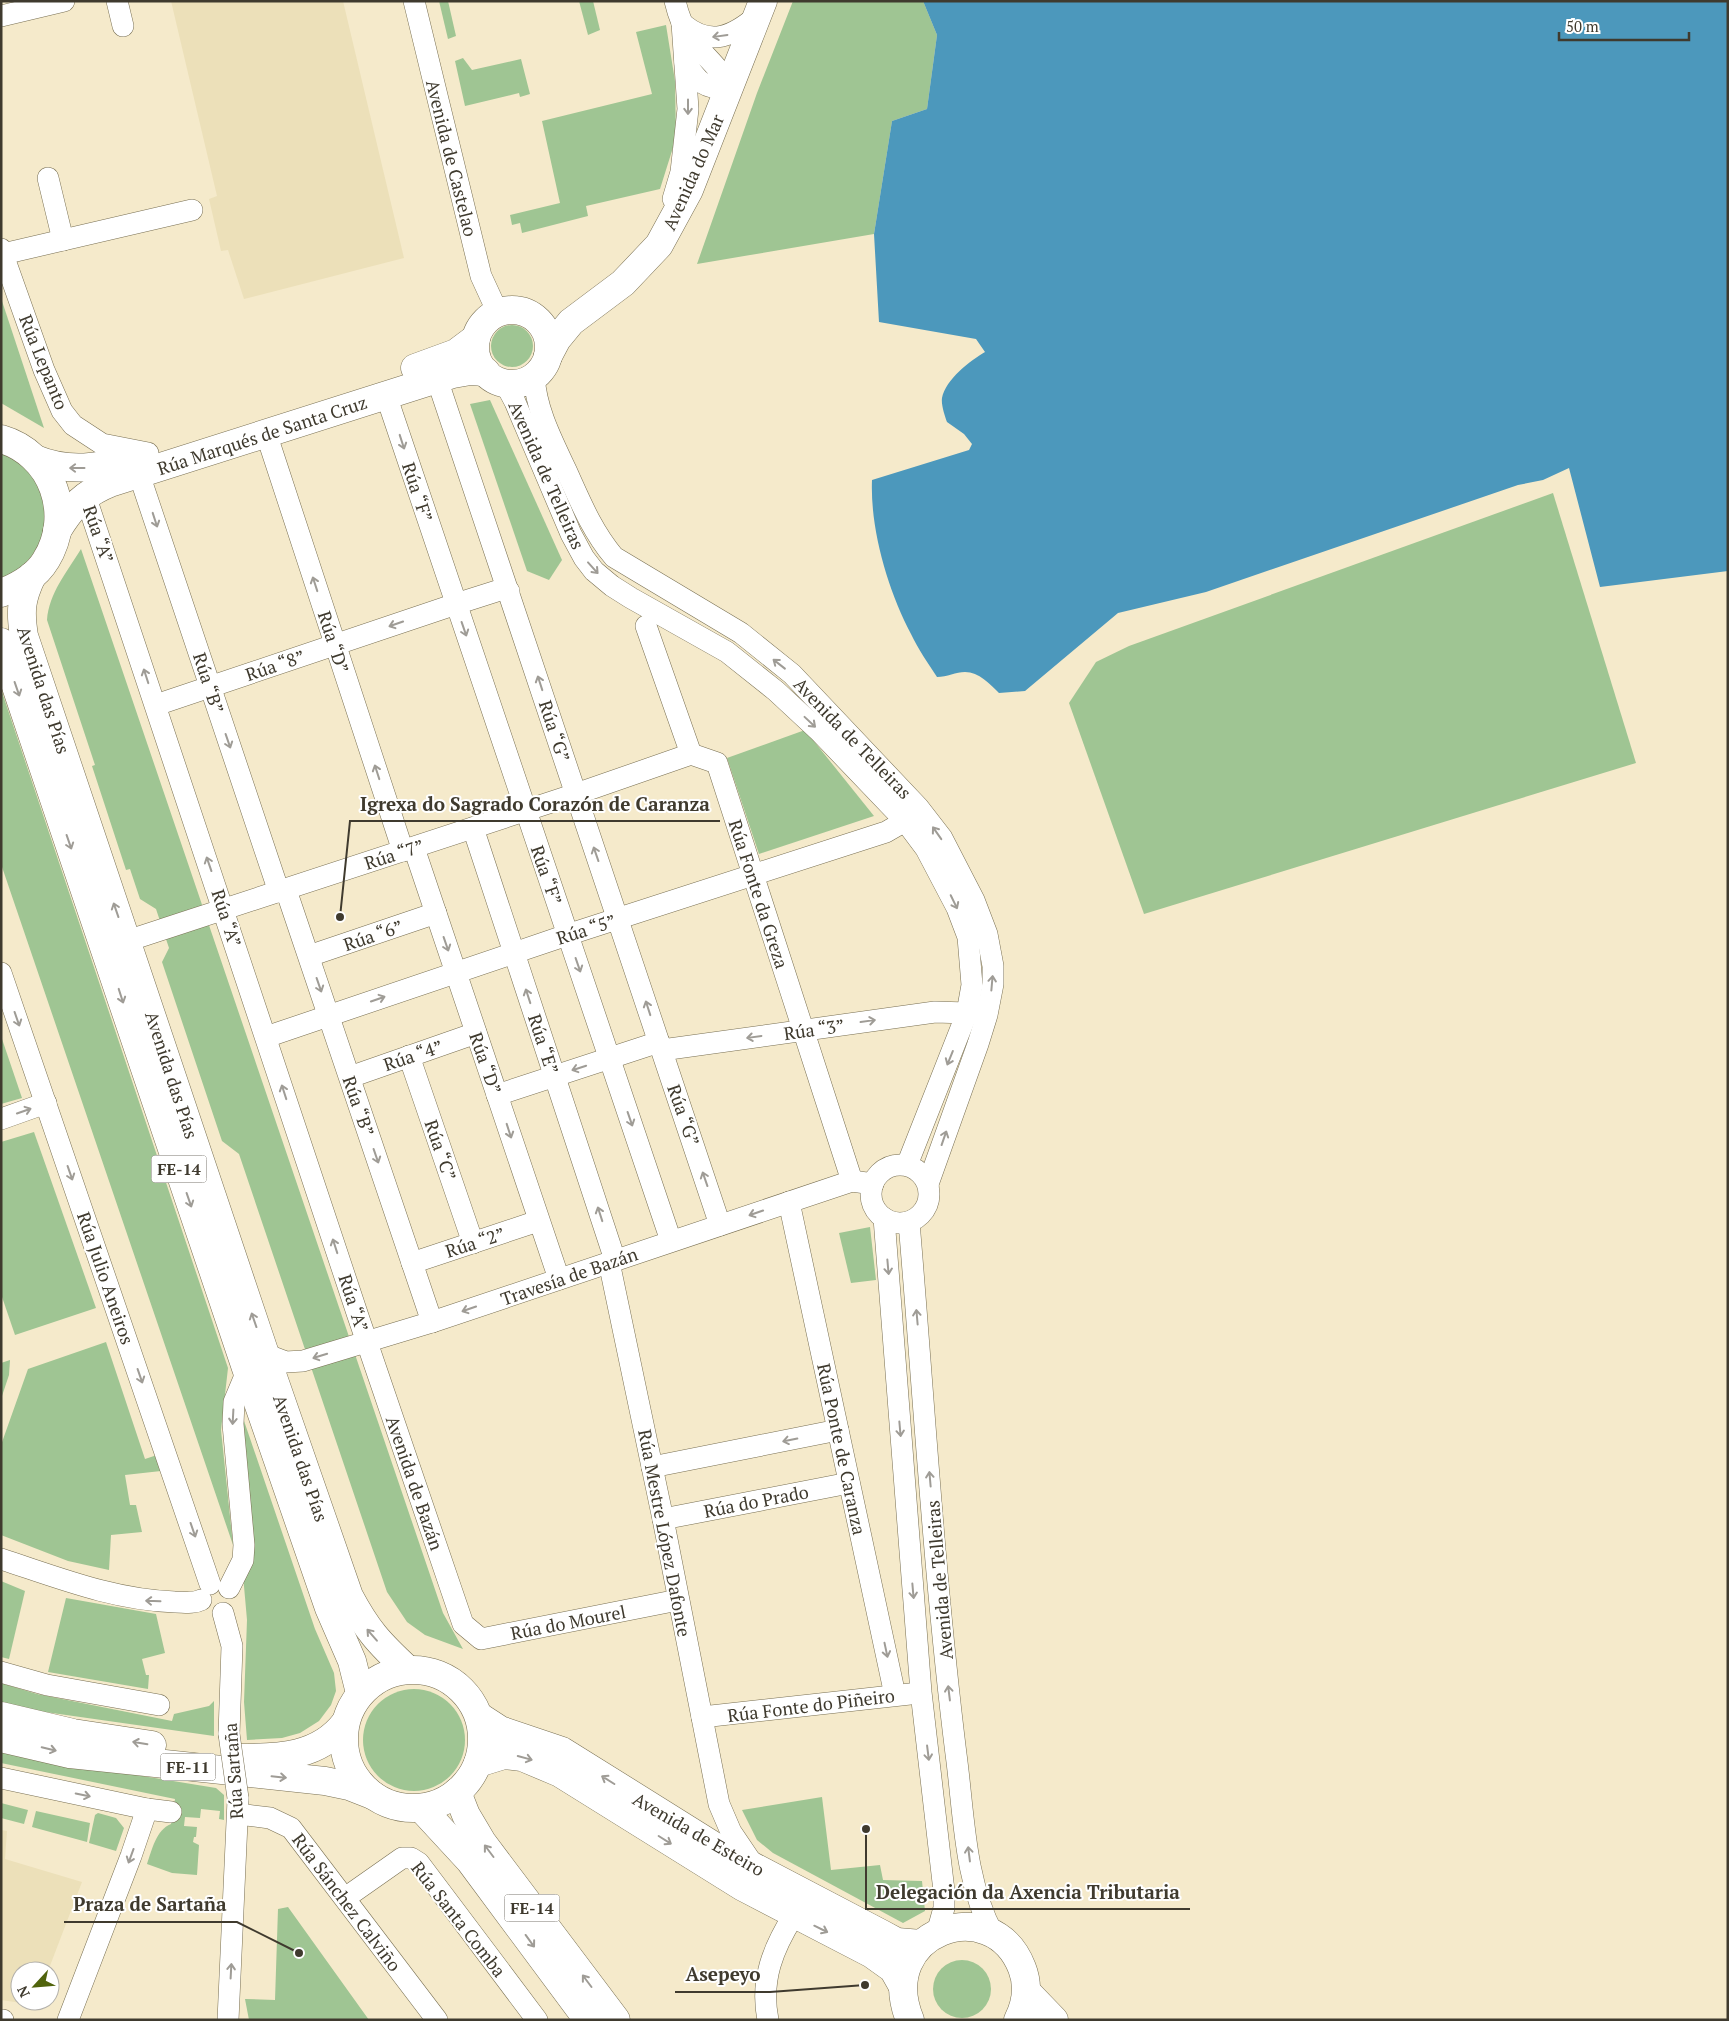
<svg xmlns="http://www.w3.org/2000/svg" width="1729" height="2021" font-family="'PT Serif',serif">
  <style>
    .built { fill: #ece0b9 }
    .green { fill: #9fc593 }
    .water { fill: #4c98bc }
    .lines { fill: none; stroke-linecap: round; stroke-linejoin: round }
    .street-casing { stroke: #786f52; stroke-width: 22 }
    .secondary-casing { stroke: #786f52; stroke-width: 29 }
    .highway-casing { stroke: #786f52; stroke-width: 29 }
    .street { stroke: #fff; stroke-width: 21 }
    .secondary { stroke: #fff; stroke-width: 28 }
    .highway { stroke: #fff; stroke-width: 28 }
    .street-bridge-casing { stroke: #786f52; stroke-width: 22; stroke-linecap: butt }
    .street-bridge { stroke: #fff; stroke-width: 21 }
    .oneway { stroke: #9f9c96 }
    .labels { text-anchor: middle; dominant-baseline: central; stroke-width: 4; stroke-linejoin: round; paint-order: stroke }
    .shield { fill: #fff; stroke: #79756d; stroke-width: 1 }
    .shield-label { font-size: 16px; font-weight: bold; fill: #3f3a2e }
    .street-label { font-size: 18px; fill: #3f3a2e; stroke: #fff }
    .leader { fill: none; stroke: #3f3a2e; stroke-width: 2 }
    .callout-dot { fill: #3f3a2e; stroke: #fff; stroke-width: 2 }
    .callout-label { font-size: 19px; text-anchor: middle; font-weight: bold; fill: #3f3a2e; stroke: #fff; stroke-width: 4; stroke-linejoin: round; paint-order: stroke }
  </style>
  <rect width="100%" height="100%" fill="#f5eacb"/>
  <!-- built -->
  <g class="built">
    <path d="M171,1H343L404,258L244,299L228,250L221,251L209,199L217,196Z"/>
    <path d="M1,1830L7,1831L5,1859L82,1882L48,1971H20V2001H36L35,2005L1,2000Z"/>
  </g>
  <!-- green -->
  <g class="green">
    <path d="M439,1H448L456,36L448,39Z"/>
    <path d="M579,1H593L600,30L588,35Z"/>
    <path d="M793,1H923L937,35L927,109L892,121L874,234L697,264L757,93Z"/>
    <path d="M666,25L675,81L676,138L660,189L586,206L588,216L522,233L520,223L512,225L510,215L560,203L542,121L652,94L636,32Z"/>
    <path d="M463,58L472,70L521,59L530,94L520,97L519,93L465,106L455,61Z"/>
    <path d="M1,298L44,428L1,403Z"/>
    <circle cx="512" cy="346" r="21"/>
    <path d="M490,400L562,560L549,580L527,571L470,404Z"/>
    <path d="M1,452C14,459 27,465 34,477C57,514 43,564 1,578Z"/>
    <path d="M1553,493L1636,763L1144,914L1069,703L1096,662L1129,646Z"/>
    <path d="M81,549L443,1613L463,1649L425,1635L407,1622L387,1592L239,1154L222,1141L162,962L169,948L156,909L140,899L130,869L126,870L92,766L95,765L47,620C49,593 67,572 81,549Z"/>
    <path d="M1,689L228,1368L221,1430L233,1545L1,864Z"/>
    <path d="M805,730L874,816L759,854L727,758Z"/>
    <path d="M1,1036L22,1098L1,1104Z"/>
    <path d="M34,1132L96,1308L15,1335L1,1294V1142Z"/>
    <path d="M870,1227L876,1280L851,1283L839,1233Z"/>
    <path d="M106,1342L145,1459L157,1455L161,1471L125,1475L130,1505H136L142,1532L111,1535L109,1570L68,1561L1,1535V1445L28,1369Z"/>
    <path d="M10,1360L9,1375L1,1399V1363Z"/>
    <path d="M241,1412L315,1629L334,1673L336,1691L331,1705L319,1721L300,1733L282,1738L247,1740L244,1702L247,1620L243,1575Z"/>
    <path d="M1,1581L25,1591L9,1659L1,1657Z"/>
    <path d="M66,1598L156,1614L165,1653L142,1659L146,1675H149L148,1689L48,1672Z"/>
    <path d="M1,1683L37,1694L172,1721L174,1714L209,1706L214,1701V1736L31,1710L1,1702Z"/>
    <circle cx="414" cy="1740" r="51"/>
    <path d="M1,1751L26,1757L216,1788L224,1795V1820L219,1819L220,1811L201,1809L200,1818L185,1817L184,1826L197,1827L196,1837H194L193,1842L199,1845L197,1875L172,1873L147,1864C152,1850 156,1830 171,1824L175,1799L1,1763Z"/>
    <path d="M822,1797L831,1870L880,1865L883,1880L922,1881L925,1911L903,1923L773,1853L757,1840L742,1810Z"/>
    <path d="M1,1803L28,1810L24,1824L1,1818Z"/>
    <path d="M36,1811L90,1823L87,1842L32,1827Z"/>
    <path d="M98,1813L116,1818L124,1828L116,1851L89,1843L95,1815Z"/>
    <path d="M288,1907L369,2020H249L245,1999L275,2000L278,1909Z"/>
    <circle cx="962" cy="1989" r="29"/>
  </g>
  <!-- water -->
  <path class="water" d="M923,1H1728V571L1600,587L1569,468L1543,480L1518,485L1206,592L1118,613L1025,691L999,693C990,684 979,672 965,672C956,672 947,677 937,677C928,663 918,649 911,634C888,590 870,530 872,480L969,450L972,444L964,434L947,422C945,416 941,405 942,398C946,379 970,361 985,352L976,339L879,322L874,234L892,121L927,109L937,35Z"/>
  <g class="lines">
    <defs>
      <g id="street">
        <path d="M117,1L123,26"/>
        <path d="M414,1L481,276L498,313"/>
        <path d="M675,1C678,14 682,26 690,37C703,56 721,67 730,89C704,89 699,83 685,62"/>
        <path d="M1,16L64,1"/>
        <path d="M684,25C711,47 733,36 757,16"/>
        <path d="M48,178L63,240"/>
        <path d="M673,199L681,172L688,109L682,23"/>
        <path d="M1,249L44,370L62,411L73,425L102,444L148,453"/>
        <path d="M3,254L192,210"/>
        <path d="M534,376C536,410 552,440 566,470C580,501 592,531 614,557L741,633L792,674L918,807L942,838L974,900L987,934L993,966V984L987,1015L978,1044L928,1184"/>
        <path d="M437,379L720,1225"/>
        <path d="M505,383L515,402L571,534L584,558L594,571L612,586L631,598L727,652L776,691L819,731L905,821L926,849L957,908L968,937L972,985L967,1013L907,1165"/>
        <path d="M386,395L671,1241"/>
        <path d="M266,433L403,851"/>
        <path d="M139,474L279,892"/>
        <path d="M85,495L358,1316L463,1624L481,1639L678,1600"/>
        <path d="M646,626L691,754L717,763L852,1181"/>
        <path d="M156,705L456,604L500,590L509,591"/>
        <path d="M473,828L615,1260"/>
        <path d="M414,848L559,1279"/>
        <path d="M286,890L432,1322"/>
        <path d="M127,941L576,794L691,754"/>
        <path d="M309,956L436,913"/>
        <path d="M1,973L210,1584"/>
        <path d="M266,1037L567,935L886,832L905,821"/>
        <path d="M662,1050L935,1012L967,1013"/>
        <path d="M409,1056L473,1243"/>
        <path d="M350,1077L476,1033"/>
        <path d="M497,1095L659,1042"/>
        <path d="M1,1119L46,1103"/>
        <circle cx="900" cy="1194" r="29"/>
        <path d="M789,1202L895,1695"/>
        <path d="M884,1218L921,1692L944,1891V1908L937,1933"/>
        <path d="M909,1222C924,1399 934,1577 956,1754C964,1813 964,1880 993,1934"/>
        <path d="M609,1262L663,1519L719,1804L731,1832L754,1866"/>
        <path d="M412,1263L538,1221"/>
        <path d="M265,1354L286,1362L303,1361L432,1322L852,1181L873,1184"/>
        <path d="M652,1467L838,1430"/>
        <path d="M663,1519L849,1483"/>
        <path d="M1,1559C59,1578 114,1600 175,1602C184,1602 193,1604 201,1600"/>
        <path d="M229,1588L243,1560L244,1545L233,1424L234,1402L247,1371"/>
        <path d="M223,1613L232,1646L229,1734"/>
        <path d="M1,1672L47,1685L159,1705"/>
        <path d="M702,1717L910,1694"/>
        <path d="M1,1778L147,1809L171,1812"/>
        <path d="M238,1814L270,1818L291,1828L437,2020"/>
        <path d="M345,1898L402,1858H411L419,1863L537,2020"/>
        <path d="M1,2020H3"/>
        <path d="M68,2020L131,1856L147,1809"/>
        <path d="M228,2020L238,1800"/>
        <path d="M768,2020C760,1980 773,1948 794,1915"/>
      </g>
      <g id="secondary">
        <circle cx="512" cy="347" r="37"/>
        <path d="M548,356L557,339L571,322L623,283L659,245L689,190L763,1"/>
        <path d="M415,368L456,353L476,338"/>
        <path d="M35,459C70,473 99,468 134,457"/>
        <path d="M57,531C71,507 85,493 110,483L453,374L470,371L486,372"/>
        <path d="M480,1717L500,1730L562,1751L714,1846L882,1934L897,1942L921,1944"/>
        <path d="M478,1763L504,1755L522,1757L560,1773L743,1887L872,1954L893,1969L902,1985"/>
        <path d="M1027,1992L1054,2020"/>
        <path d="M910,2020C874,1932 992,1890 1022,1968C1029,1986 1026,2004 1018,2020"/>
      </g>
      <g id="highway">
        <path d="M1,439C53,454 74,515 46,560C36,577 19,586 1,593"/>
        <path d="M32,576C21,599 20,611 24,636L265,1354L349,1596C367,1630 379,1643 407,1669"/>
        <path d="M1,642L247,1371L329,1608L352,1661L360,1693"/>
        <circle cx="413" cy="1739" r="69"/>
        <path d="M1,1716L73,1733L152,1745"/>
        <path d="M1,1738L70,1754L325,1781L349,1786L372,1795"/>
        <path d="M239,1758C279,1758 319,1757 345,1723"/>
        <path d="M457,1792L466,1815L482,1842L616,2020"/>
        <path d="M422,1809L470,1861L588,2020"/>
      </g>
    </defs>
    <!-- street casing -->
    <use href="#street" class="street-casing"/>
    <!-- secondary casing -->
    <use href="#secondary" class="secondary-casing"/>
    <!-- highway casing -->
    <use href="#highway" class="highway-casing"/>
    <!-- street -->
    <use href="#street" class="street"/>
    <!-- secondary -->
    <use href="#secondary" class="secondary"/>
    <!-- highway -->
    <use href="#highway" class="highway"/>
    <defs>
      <path id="street-bridge" d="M229,1734L238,1798"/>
    </defs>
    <!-- street-bridge casing -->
    <use href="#street-bridge" class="street-bridge-casing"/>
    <!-- street-bridge -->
    <use href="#street-bridge" class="street-bridge"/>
  </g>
  <!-- one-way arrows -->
  <defs><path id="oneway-shaft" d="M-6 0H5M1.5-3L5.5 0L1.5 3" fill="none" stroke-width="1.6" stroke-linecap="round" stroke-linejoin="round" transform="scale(1.25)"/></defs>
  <g class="oneway">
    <use href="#oneway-shaft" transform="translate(720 36) rotate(172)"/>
    <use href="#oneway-shaft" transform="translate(688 107) rotate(90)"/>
    <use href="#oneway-shaft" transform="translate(402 442) rotate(72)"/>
    <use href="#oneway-shaft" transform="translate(77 468) rotate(180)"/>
    <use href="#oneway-shaft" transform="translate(155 520) rotate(72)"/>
    <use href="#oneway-shaft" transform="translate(593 568) rotate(48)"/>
    <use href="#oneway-shaft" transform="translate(315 584) rotate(-108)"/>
    <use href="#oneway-shaft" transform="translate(396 624) rotate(161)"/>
    <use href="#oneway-shaft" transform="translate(464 629) rotate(71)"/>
    <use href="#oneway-shaft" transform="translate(779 664) rotate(-142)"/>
    <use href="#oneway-shaft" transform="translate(146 676) rotate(-108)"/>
    <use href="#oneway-shaft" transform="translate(540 683) rotate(-108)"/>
    <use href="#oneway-shaft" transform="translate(17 689) rotate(71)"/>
    <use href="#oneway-shaft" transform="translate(810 722) rotate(43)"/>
    <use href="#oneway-shaft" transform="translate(228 741) rotate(71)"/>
    <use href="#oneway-shaft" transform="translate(377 772) rotate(-108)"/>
    <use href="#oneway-shaft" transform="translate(937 833) rotate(-125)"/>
    <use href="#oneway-shaft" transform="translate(69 842) rotate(71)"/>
    <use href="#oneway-shaft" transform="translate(596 854) rotate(-109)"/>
    <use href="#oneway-shaft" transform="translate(209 864) rotate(-109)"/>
    <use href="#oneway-shaft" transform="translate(954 902) rotate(64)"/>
    <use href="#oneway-shaft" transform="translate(116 910) rotate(-109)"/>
    <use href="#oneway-shaft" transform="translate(446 944) rotate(71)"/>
    <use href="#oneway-shaft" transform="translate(578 965) rotate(71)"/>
    <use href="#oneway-shaft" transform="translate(992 983) rotate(-85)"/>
    <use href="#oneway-shaft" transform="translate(319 985) rotate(71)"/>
    <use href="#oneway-shaft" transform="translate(121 996) rotate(72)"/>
    <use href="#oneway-shaft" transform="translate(528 996) rotate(-108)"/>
    <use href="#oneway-shaft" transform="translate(378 999) rotate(-19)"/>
    <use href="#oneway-shaft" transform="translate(648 1008) rotate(-108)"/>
    <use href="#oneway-shaft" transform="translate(17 1019) rotate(71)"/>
    <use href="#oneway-shaft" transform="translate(868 1021) rotate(-8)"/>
    <use href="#oneway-shaft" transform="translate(754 1037) rotate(172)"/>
    <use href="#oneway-shaft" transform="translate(950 1058) rotate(112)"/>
    <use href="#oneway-shaft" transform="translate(579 1068) rotate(162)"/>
    <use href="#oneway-shaft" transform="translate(284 1092) rotate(-108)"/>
    <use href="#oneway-shaft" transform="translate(24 1111) rotate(-19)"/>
    <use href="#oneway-shaft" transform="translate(630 1119) rotate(71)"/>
    <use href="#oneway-shaft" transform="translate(509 1131) rotate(72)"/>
    <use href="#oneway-shaft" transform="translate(944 1138) rotate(-71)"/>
    <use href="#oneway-shaft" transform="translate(376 1156) rotate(71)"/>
    <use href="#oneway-shaft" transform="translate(70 1173) rotate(71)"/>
    <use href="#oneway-shaft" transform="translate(705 1179) rotate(-109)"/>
    <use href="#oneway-shaft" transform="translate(189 1200) rotate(71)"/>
    <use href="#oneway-shaft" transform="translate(756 1213) rotate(161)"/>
    <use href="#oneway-shaft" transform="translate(600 1214) rotate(-108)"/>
    <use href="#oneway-shaft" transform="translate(335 1246) rotate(-108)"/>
    <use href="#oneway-shaft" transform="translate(888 1267) rotate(85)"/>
    <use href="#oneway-shaft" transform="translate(469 1309) rotate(161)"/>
    <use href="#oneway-shaft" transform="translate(917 1317) rotate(-95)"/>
    <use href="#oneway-shaft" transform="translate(254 1320) rotate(-109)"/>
    <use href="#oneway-shaft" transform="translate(320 1356) rotate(163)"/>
    <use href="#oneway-shaft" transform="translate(140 1376) rotate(71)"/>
    <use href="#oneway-shaft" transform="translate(233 1417) rotate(93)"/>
    <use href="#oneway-shaft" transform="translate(900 1429) rotate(85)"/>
    <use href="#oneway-shaft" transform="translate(790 1440) rotate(169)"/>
    <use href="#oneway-shaft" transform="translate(930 1479) rotate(-95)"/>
    <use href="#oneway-shaft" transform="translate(193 1530) rotate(71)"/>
    <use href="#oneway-shaft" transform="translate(913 1591) rotate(85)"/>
    <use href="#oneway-shaft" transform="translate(153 1601) rotate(-178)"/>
    <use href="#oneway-shaft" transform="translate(372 1635) rotate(-131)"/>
    <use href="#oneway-shaft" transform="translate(886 1650) rotate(78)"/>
    <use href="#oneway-shaft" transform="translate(949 1693) rotate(-97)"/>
    <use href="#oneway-shaft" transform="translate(140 1743) rotate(-171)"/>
    <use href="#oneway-shaft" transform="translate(49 1749) rotate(13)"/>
    <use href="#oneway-shaft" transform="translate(928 1753) rotate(83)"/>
    <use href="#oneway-shaft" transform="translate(525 1758) rotate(15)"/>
    <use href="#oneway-shaft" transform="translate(279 1777) rotate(6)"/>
    <use href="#oneway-shaft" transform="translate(608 1780) rotate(-148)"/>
    <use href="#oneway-shaft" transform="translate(83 1795) rotate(12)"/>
    <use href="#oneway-shaft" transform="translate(665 1840) rotate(32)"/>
    <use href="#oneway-shaft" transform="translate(489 1851) rotate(-127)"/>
    <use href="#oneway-shaft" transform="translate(969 1854) rotate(-97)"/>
    <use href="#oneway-shaft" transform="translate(131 1856) rotate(110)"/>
    <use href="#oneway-shaft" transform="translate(821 1929) rotate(26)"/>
    <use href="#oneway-shaft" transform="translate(530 1941) rotate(54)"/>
    <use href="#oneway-shaft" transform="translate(231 1971) rotate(-87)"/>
    <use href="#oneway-shaft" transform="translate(587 1981) rotate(-127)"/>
  </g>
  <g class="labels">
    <!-- shield labels -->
    <g class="shield">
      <rect x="151.5" y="1155.5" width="55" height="27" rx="4"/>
      <rect x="160.5" y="1753.5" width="55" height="27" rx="4"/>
      <rect x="504.5" y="1894.5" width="55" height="27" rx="4"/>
    </g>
    <g class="shield-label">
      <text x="179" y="1169">FE-14</text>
      <text x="188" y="1767">FE-11</text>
      <text x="532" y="1908">FE-14</text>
    </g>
    <!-- street labels -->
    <g class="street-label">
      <text transform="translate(452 158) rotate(76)">Avenida de Castelao</text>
      <text transform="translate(693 172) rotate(-66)">Avenida do Mar</text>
      <text transform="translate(44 362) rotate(68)">Rúa Lepanto</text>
      <text transform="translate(262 435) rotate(-18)">Rúa Marqués de Santa Cruz</text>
      <text transform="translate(547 475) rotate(66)">Avenida de Telleiras</text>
      <text transform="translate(418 492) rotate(72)">Rúa “F”</text>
      <text transform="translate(99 534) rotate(71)">Rúa “A”</text>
      <text transform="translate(334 642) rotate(72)">Rúa “D”</text>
      <text transform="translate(275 665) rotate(-19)">Rúa “8”</text>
      <text transform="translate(209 683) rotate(72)">Rúa “B”</text>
      <text transform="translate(44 690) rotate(72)">Avenida das Pías</text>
      <text transform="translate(555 731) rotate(72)">Rúa “G”</text>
      <text transform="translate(853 738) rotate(46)">Avenida de Telleiras</text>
      <text transform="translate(394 854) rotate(-18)">Rúa “7”</text>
      <text transform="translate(547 875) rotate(71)">Rúa “F”</text>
      <text transform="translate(759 894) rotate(72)">Rúa Fonte da Greza</text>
      <text transform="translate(227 918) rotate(72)">Rúa “A”</text>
      <text transform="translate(586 929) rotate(-18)">Rúa “5”</text>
      <text transform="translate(373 935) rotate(-19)">Rúa “6”</text>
      <text transform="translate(814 1029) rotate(-8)">Rúa “3”</text>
      <text transform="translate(544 1044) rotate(72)">Rúa “E”</text>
      <text transform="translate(413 1055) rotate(-19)">Rúa “4”</text>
      <text transform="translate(486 1063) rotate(71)">Rúa “D”</text>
      <text transform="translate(172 1075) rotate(72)">Avenida das Pías</text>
      <text transform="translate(359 1106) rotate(71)">Rúa “B”</text>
      <text transform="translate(684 1115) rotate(71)">Rúa “G”</text>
      <text transform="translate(441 1150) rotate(71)">Rúa “C”</text>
      <text transform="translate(475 1242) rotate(-18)">Rúa “2”</text>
      <text transform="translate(569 1276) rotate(-19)">Travesía de Bazán</text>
      <text transform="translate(106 1278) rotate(71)">Rúa Julio Aneiros</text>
      <text transform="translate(354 1303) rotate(72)">Rúa “A”</text>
      <text transform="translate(842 1449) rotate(78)">Rúa Ponte de Caranza</text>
      <text transform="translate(301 1458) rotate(71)">Avenida das Pías</text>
      <text transform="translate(415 1483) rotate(71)">Avenida de Bazán</text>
      <text transform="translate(756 1501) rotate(-11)">Rúa do Prado</text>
      <text transform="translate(665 1533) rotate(79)">Rúa Mestre López Dafonte</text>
      <text transform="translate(939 1580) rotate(-95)">Avenida de Telleiras</text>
      <text transform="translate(568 1622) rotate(-11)">Rúa do Mourel</text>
      <text transform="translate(811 1705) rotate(-7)">Rúa Fonte do Piñeiro</text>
      <text transform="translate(233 1771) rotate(-94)">Rúa Sartaña</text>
      <text transform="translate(699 1834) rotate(30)">Avenida de Esteiro</text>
      <text transform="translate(347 1902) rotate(53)">Rúa Sánchez Calviño</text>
      <text transform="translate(459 1919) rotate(52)">Rúa Santa Comba</text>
    </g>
  </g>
  <!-- callouts -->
  <path class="leader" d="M340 917L350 821H720M866 1829L866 1909H1190M299 1953L237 1922H64M865 1985L770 1992H675"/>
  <g class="callout-dot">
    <circle cx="340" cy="917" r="5"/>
    <circle cx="866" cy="1829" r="5"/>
    <circle cx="299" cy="1953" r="5"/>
    <circle cx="865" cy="1985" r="5"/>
  </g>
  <g class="callout-label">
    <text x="535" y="811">Igrexa do Sagrado Corazón de Caranza</text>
    <text x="1028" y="1899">Delegación da Axencia Tributaria</text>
    <text x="150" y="1911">Praza de Sartaña</text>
    <text x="723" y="1981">Asepeyo</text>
  </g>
  <!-- border -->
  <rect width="1729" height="2021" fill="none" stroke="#3f3a2e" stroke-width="5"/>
  <!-- north arrow -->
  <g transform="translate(35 1986) rotate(244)"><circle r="24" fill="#ffffff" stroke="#b2b0ab"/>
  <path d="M0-4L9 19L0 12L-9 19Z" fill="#50630c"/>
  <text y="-8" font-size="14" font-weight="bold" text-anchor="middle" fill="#3f3a2e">N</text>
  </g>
  <!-- scale -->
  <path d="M1559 32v8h130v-8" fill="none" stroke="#3f3a2e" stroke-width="2.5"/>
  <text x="1566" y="32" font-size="15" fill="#3f3a2e" stroke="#ffffff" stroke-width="4" paint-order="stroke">50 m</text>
</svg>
